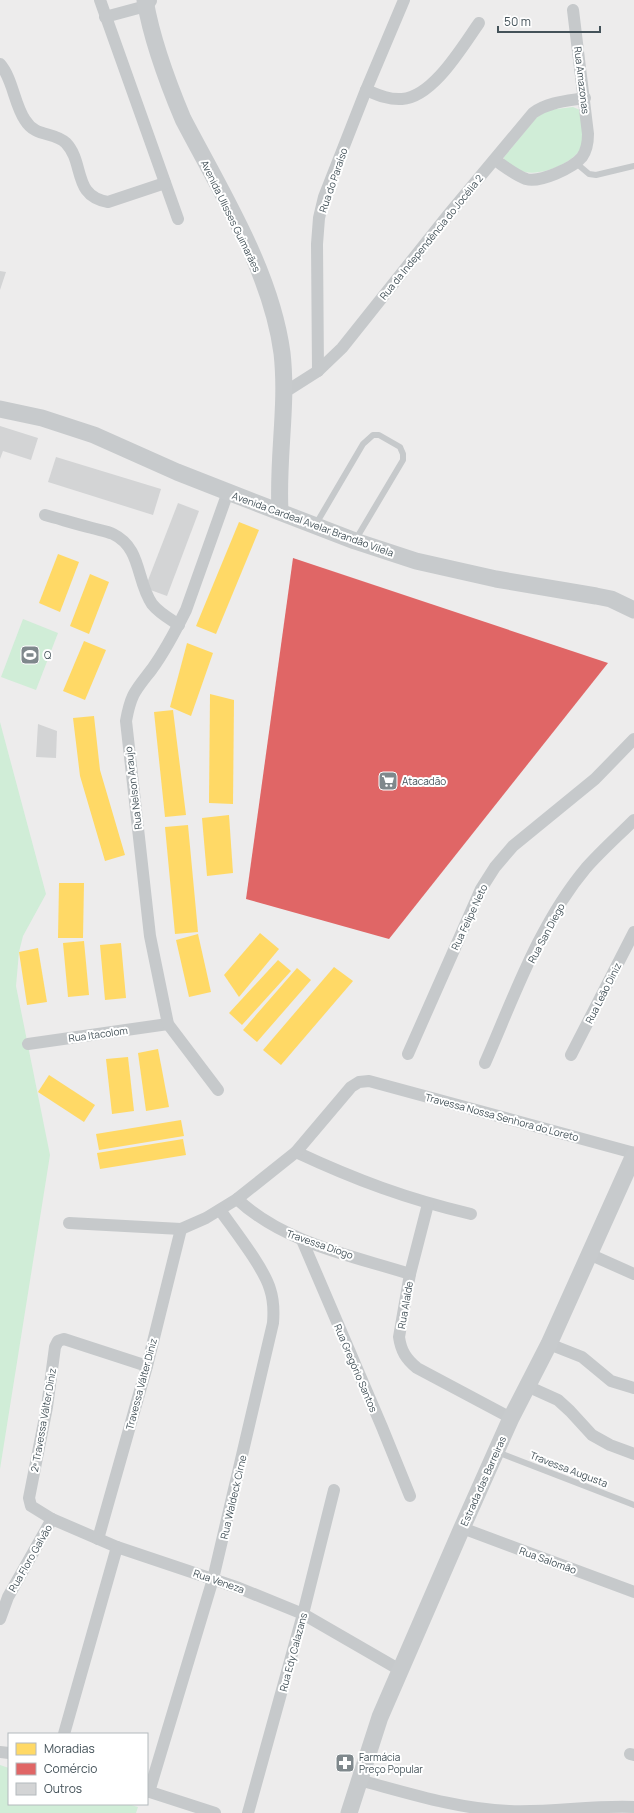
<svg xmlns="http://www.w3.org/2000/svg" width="634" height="1813" font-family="Manrope,sans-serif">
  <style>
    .green { fill: #d0edd7 }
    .homes { fill: #ffd966 }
    .shops { fill: #e06666 }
    .building { fill: #d3d4d5 }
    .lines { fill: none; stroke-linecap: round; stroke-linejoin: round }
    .lane { stroke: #c6c9cb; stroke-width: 6 }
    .street { stroke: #c6c9cb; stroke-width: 12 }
    .secondary { stroke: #c7cacc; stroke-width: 17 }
    .labels { text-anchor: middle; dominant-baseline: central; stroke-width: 4; stroke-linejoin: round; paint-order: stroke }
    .street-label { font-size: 10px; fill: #445259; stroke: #fff }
    .poi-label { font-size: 10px; fill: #445259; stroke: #fff; text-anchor: start }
  </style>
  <rect width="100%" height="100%" fill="#edecec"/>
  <!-- green -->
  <g class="green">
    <path d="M573,107L580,110C581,120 586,134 583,144C577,162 543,176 525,172C518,171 510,164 504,160V157L536,118L548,110Z"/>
    <path d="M23,619L58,633L36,690L1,677Z"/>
    <path d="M0,722L46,894L23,936L19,952L16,986L50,1155L0,1469Z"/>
    <path d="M0,1765L9,1768V1804H128L138,1807L136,1813H0Z"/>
  </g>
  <!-- homes -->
  <g class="homes">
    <path d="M239,522L259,530L216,634L196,626Z"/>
    <path d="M58,554L79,562L60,612L39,603Z"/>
    <path d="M90,574L109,582L89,634L70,626Z"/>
    <path d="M84,641L106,650L85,700L63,691Z"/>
    <path d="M187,643L213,653L191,716L170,707Z"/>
    <path d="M210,694L234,700L233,804L209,803Z"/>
    <path d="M173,710L186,815L165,817L154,712Z"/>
    <path d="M94,716L100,770L125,855L105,861L80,776L73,718Z"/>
    <path d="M229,815L233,873L207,876L202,818Z"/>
    <path d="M188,825L198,932L175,934L165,827Z"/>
    <path d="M59,883H84L83,938H58Z"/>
    <path d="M260,933L279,949L239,997L224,975Z"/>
    <path d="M198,934L211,992L189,997L176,940Z"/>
    <path d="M84,941L89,995L68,997L63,943Z"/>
    <path d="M121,943L126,998L105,1000L100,945Z"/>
    <path d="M38,948L47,1002L27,1005L19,952Z"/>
    <path d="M278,960L291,971L242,1025L229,1013Z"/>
    <path d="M334,967L353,981L281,1065L263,1050Z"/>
    <path d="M297,968L311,980L257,1042L243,1030Z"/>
    <path d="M158,1049L169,1107L146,1111L138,1053Z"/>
    <path d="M128,1057L134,1111L112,1114L106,1059Z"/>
    <path d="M49,1075L95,1105L84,1122L38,1092Z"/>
    <path d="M181,1120L184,1136L99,1150L96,1134Z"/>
    <path d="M183,1139L186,1155L100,1169L97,1153Z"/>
  </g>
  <!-- shops -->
  <path class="shops" d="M293,558L608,663L389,939L246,899Z"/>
  <!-- building -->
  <g class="building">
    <path d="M0,271L6,272L0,290Z"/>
    <path d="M0,426L38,438L31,460L3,451L0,459Z"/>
    <path d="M56,457L161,489L153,515L48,482Z"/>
    <path d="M178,503L199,511L167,596L145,588Z"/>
    <path d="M38,724L57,731L56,758L36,757Z"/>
  </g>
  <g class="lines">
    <!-- lane -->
    <g class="lane">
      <path d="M576,163L589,174L596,175L634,166"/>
      <path d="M316,524L363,444L373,435H379L400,447L403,454V460L356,539"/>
      <path d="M497,1452L634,1505"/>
    </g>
    <!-- street -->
    <g class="street">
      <path d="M100,0L178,219"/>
      <path d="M105,17L146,6L151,1"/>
      <path d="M0,64C13,79 14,104 25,120C36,138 53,131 66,143C85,163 72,196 108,202L165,183"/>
      <path d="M366,90C378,95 389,100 402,99C433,97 462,47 479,23"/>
      <path d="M495,160C504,166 515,175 526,179C540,183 573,168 582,157C587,150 588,142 588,134L573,10"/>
      <path d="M318,371L317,244L319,218L324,197L366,90L404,0"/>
      <path d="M285,392L318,371L342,348L448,215L533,113C548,102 567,101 585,98"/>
      <path d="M45,515C60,519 76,524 92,528C99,530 107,531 113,534C142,548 136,581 152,604C159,613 170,619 179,625"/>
      <path d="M28,1044L168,1024"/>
      <path d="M408,1054L481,889L495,867L513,846L595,779L634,739"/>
      <path d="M571,1055L634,932"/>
      <path d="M485,1063C514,997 539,924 586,868C601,851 618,836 634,820"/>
      <path d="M218,1090L168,1024L150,936L126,721C131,693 136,690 152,669C165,651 176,630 186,610L228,492"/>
      <path d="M296,1152C356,1180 407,1199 471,1214"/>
      <path d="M237,1199C284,1243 350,1255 410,1274"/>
      <path d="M428,1204L410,1274L399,1337C401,1351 406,1359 417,1368L511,1418"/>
      <path d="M69,1223L181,1229L206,1218L237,1199L296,1152L351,1087L359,1082L369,1081L634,1153"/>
      <path d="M302,1240L382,1427L410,1496"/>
      <path d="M589,1254L634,1274"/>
      <path d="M549,1344L582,1357L611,1381L634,1388"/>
      <path d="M147,1366L64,1339L58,1341L55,1347L47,1407L29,1498L31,1506L52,1519L117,1547L239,1588L303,1614L400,1670"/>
      <path d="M527,1386L558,1400L570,1411L592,1435L610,1445L634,1454"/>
      <path d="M462,1528L634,1592"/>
      <path d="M98,1539L147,1366L181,1229"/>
      <path d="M0,1619L8,1597L52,1519"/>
      <path d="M64,1734L117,1547"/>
      <path d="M0,1752L9,1753"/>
      <path d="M630,1754L634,1755"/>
      <path d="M359,1780C408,1793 457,1809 509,1811C550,1813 592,1805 634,1807"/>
      <path d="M147,1791L215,1813"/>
      <path d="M149,1792L213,1579L273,1323C274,1311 274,1301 270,1289C264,1268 234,1230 220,1210"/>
      <path d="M248,1813L303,1614L334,1490"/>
    </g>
    <!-- secondary -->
    <g class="secondary">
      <path d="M145,0C152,41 167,81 183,119C221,192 271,271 282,353C288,406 277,458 280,511"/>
      <path d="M0,409L42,418L94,435L177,472L228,492L355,541L416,561L496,579L596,596L611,599L634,610"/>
      <path d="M349,1813L380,1717L462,1528L511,1418L549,1344L634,1155"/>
    </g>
  </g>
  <!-- icons -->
  <defs>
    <symbol id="stadium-square" viewBox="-11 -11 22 22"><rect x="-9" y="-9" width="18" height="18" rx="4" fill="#7f888c" stroke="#fff"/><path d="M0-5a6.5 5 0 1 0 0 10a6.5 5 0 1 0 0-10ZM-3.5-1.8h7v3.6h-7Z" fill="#fff"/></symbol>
    <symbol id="supermarket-square" viewBox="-11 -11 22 22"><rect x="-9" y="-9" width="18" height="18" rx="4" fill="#7f888c" stroke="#fff"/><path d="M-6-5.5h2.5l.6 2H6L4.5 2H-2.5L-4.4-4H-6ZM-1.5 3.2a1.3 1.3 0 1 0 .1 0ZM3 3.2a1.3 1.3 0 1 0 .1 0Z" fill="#fff"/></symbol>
    <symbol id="pharmacy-square" viewBox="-11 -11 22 22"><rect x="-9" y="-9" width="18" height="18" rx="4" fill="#7f888c" stroke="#fff"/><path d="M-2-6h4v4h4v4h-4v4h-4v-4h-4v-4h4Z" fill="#fff"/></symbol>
  </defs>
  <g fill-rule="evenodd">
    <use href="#stadium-square" x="19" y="644" width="22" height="22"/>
    <use href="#supermarket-square" x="377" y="770" width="22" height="22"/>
    <use href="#pharmacy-square" x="334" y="1752" width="22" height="22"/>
  </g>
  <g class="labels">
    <!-- street labels -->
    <g class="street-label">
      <text transform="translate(582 80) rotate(83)">Rua Amazonas</text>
      <text transform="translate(333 180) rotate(-71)">Rua do Paraíso</text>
      <text transform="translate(231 216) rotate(64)">Avenida Ulisses Guimarães</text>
      <text transform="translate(431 237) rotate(-51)">Rua da Independência do Jocélia 2</text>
      <text transform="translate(313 524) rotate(20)">Avenida Cardeal Avelar Brandão Vilela</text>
      <text transform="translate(133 788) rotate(-97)">Rua Nelson Araujo</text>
      <text transform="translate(469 917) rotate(-65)">Rua Felipe Neto</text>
      <text transform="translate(546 933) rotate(-62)">Rua San Diego</text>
      <text transform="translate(603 993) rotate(-63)">Rua Leão Diniz</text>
      <text transform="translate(98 1034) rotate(-8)">Rua Itacolom</text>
      <text transform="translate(502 1117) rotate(15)">Travessa Nossa Senhora do Loreto</text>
      <text transform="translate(320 1244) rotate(19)">Travessa Diogo</text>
      <text transform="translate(405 1305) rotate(-80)">Rua Alalde</text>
      <text transform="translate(356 1368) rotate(67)">Rua Gregório Santos</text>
      <text transform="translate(141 1384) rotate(-75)">Travessa Válter Diniz</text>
      <text transform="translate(43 1420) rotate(-80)">2ª Travessa Válter Diniz</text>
      <text transform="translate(569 1469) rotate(21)">Travessa Augusta</text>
      <text transform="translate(483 1481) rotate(-66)">Estrada das Barreiras</text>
      <text transform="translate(233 1497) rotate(-77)">Rua Waldeck Cirne</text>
      <text transform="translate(30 1558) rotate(-60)">Rua Floro Galvão</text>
      <text transform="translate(548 1560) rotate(20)">Rua Salomão</text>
      <text transform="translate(219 1581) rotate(19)">Rua Veneza</text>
      <text transform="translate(293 1652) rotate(-75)">Rua Edy Calazans</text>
    </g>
    <!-- poi labels -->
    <g class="poi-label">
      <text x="44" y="655">Q</text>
      <text x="402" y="781">Atacadão</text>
      <text x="359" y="1757">Farmácia<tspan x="359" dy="12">Preço Popular</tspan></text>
    </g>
  </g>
  <!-- legend -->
  <rect x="8" y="1733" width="140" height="72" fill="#ffffff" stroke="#b4babd"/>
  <rect x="16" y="1743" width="20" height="12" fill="#ffd966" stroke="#b4babd"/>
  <text x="44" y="1753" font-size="12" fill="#445259">Moradias</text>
  <rect x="16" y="1763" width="20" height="12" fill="#e06666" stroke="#b4babd"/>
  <text x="44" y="1773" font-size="12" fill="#445259">Comércio</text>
  <rect x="16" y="1783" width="20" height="12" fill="#d3d4d5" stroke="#b4babd"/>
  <text x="44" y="1793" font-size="12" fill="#445259">Outros</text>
  <!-- scale -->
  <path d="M498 26v6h102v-6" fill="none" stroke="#445259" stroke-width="2"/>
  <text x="504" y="26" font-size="12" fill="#445259" stroke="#ffffff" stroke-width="3" paint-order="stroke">50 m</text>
</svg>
